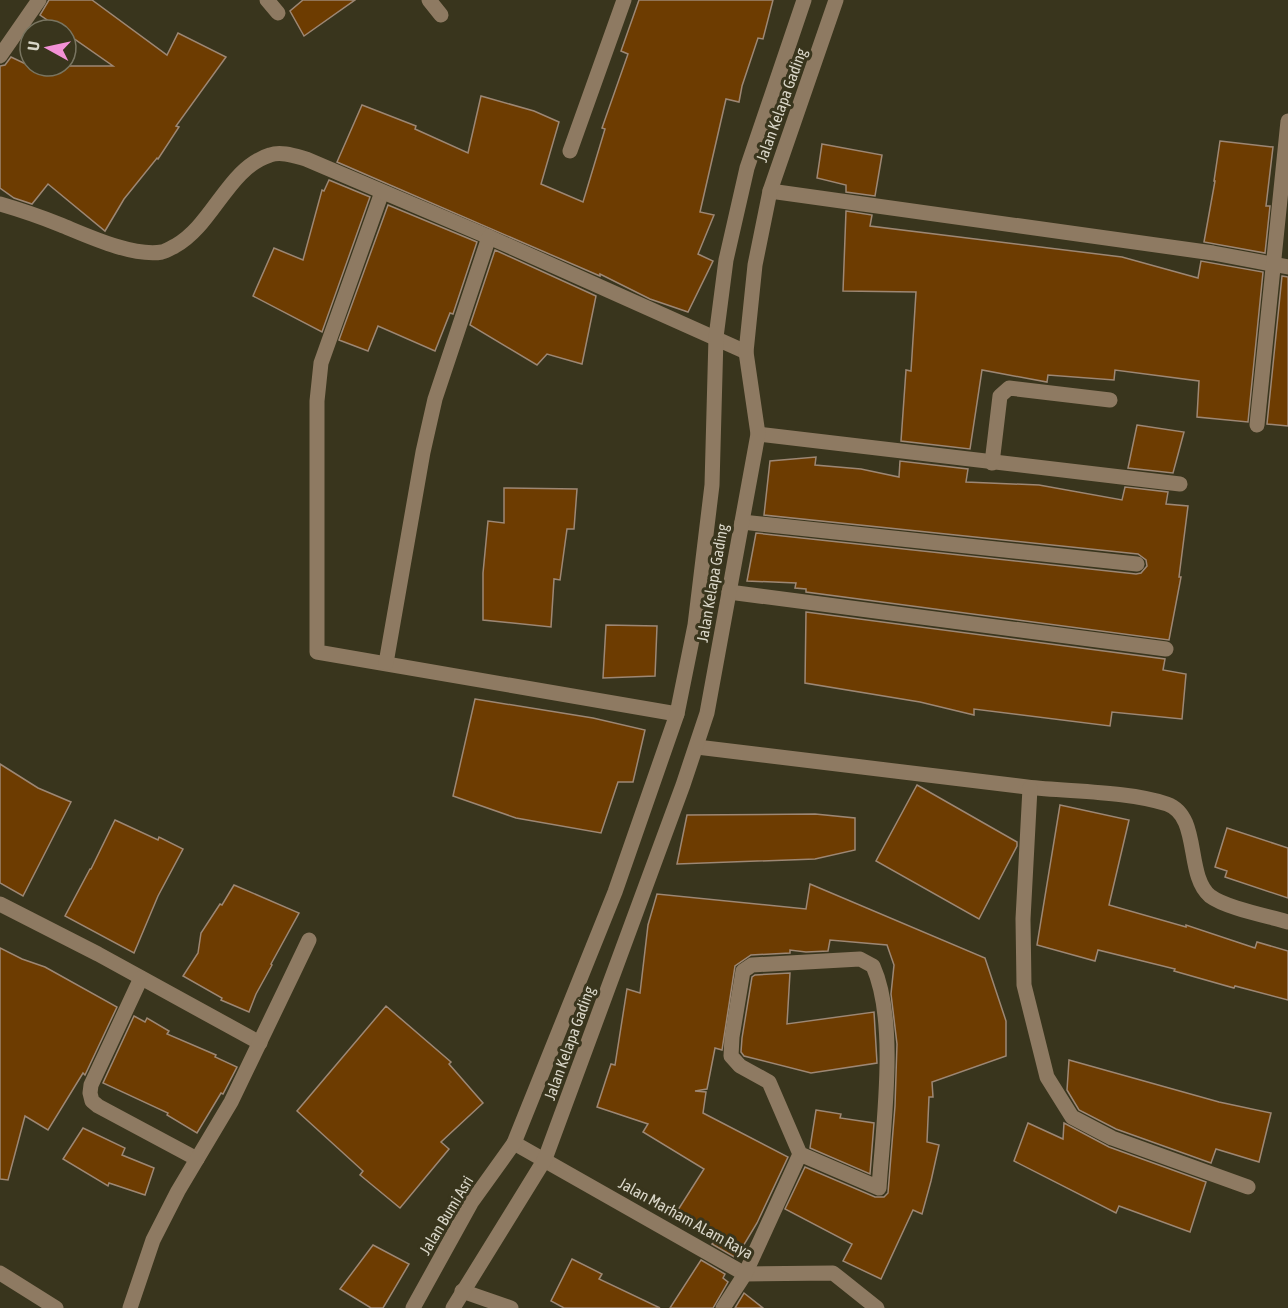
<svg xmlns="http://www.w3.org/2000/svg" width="1288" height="1308" font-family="'Asap Condensed',sans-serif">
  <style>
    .building { fill: #6d3c01; stroke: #9d8774; stroke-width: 1.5 }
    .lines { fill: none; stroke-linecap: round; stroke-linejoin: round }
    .minor { stroke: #8e7a62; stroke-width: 15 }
    .labels { text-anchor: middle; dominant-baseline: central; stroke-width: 6; stroke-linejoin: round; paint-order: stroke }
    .street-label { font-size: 16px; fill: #d9d6c8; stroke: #39351d }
  </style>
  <rect width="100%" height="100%" fill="#39351d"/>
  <!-- building -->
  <g class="building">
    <path d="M49,0H92L167,55L178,33L226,57L176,126L179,127L158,159L157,158L124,199L105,231L48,184L32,204L14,198L0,188V66L5,65L11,57L30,66H113L66,33V30H62L40,15Z"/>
    <path d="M303,0H355L304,36L290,11Z"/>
    <path d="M639,0H773L763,39L758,38L742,86L739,102L726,99L700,212L714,215L698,254L713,261L688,312L650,299L600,274V276L337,162L362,105L416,126L415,129L468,153L481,96L534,111L559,122L541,184L583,202L605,129L602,128L628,54L621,51Z"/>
    <path d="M1220,141L1273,147L1266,206H1270L1265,253L1204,242L1215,181H1214Z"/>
    <path d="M822,144L882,155L875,196L846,192V185L817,178Z"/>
    <path d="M329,180L370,197L322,332L253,296L274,248L303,260L322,190L324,191Z"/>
    <path d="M388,205L477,242L453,314L450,313L435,351L378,326L368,351L339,340Z"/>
    <path d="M846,211L872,215L870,226L1122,257L1198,278L1201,261L1263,272L1248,422L1197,417L1199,381L1115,370L1114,380L1048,375L1047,382L982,370L970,449L901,441L906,370L911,371L916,292L843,291Z"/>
    <path d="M495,250L596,296L582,364L547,354L537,365L470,325Z"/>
    <path d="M1282,276L1288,277V426L1267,424Z"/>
    <path d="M1137,425L1184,432L1173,473L1128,468Z"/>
    <path d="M816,457L815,465L861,469L899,477L900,461L968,469L966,482L1039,485L1122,500L1125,487L1168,492L1166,504L1188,506L1179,577H1181L1169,640L806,592V589L795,588L796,583L747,581L756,533L1136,574L1141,573L1147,566L1146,560L1138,554L764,515L770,461Z"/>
    <path d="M504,488L577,489L574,529H567L560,580L554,579L551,627L483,620V573L488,521L504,523Z"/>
    <path d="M806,612L1165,659L1163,670L1186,674L1182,719L1112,712L1110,726L974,709V715L920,702L805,683Z"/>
    <path d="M606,625L657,626L655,676L603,678Z"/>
    <path d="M475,699L593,718L645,730L633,782H618L601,833L516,818L453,796Z"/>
    <path d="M0,764L38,788L71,802L23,896L0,883Z"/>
    <path d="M917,785L1017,842V846L979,919L876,861Z"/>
    <path d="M1060,805L1129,820L1109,905L1186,927V925L1255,948L1257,942L1288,951V1000L1235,986L1234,988L1174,971L1175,969L1098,950L1095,961L1037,945Z"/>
    <path d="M815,814L855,818V850L815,859L677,864L687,815Z"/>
    <path d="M115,820L158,840L159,837L183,849L158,896L134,953L65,916L90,869H91Z"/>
    <path d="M1227,828L1288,848V898L1225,877L1227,871L1215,867Z"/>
    <path d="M810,884L985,958L1006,1021V1056L932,1082L933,1097H929L927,1142L939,1145L931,1181L922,1214L913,1210L881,1279L843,1261L852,1244L785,1209L805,1167L875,1197H884L888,1193L895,1106L897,1044L891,994L894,965L887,945L830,940L828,951L806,952L790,950V953L751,955L735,966L722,1050L715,1048L707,1089L695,1091L706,1092L703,1113L788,1157L757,1223L736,1258L712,1244L716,1239L676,1213L704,1169L643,1132L648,1124L597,1107L611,1064L615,1065L627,989L640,993L648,925L657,894L806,909Z"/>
    <path d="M234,885L299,913L271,964L272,965L256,994L249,1012L221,1000L222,998L183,976L198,953L201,933L220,904L222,905Z"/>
    <path d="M0,948L22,959L45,967L117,1007L85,1075L83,1073L48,1130L25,1116L8,1180L0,1179Z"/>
    <path d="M790,973L787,1024L874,1012L877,1063L811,1073L744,1056L741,1052L742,1038L752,977L755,975Z"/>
    <path d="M386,1006L451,1062L449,1064L483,1103L441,1142L449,1149L400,1208L360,1175L363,1171L297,1111Z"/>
    <path d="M134,1016L145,1022L147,1018L169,1031L167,1034L216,1055L215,1057L237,1067L223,1094L221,1093L197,1133L167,1115L168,1113L103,1083Z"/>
    <path d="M1069,1060L1219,1102L1271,1113L1259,1162L1216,1149L1211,1163L1116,1129L1079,1110L1067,1090Z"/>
    <path d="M816,1110L841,1114L840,1118L874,1123L870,1174L810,1148Z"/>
    <path d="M1028,1123L1063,1139L1064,1123L1109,1147L1206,1182L1190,1232L1119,1206L1116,1213L1014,1161Z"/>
    <path d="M83,1128L125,1148L122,1155L154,1168L145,1195L109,1183L108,1186L63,1159Z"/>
    <path d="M373,1245L409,1264L383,1308H371L340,1289Z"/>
    <path d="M572,1259L602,1274L599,1279L660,1308H564L551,1301Z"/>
    <path d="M701,1260L725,1274L723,1278L728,1282L713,1308H670Z"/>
    <path d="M744,1293L763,1308H735Z"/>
  </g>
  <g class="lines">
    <!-- minor -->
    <g class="minor">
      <path d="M267,0L278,13"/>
      <path d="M429,0L441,15"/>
      <path d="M0,56L39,0"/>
      <path d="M570,151L624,0"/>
      <path d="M770,191L1213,253L1288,267"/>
      <path d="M382,192L321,363L317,401V652L677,714"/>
      <path d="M0,204C21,210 41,217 61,225C88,236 133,257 162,252C167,251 171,248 175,246C213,225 228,168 270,155C281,151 295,156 306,159L489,237L746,352"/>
      <path d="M1257,425L1288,121"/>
      <path d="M758,434L1180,484"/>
      <path d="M992,463L1000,396L1009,388L1110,400"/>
      <path d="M742,522L1137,564"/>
      <path d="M729,592L1166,649"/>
      <path d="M386,663L423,452L435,399L489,237"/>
      <path d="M697,747C807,760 917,774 1027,787C1070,792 1128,791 1167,804C1201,816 1185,875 1210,896C1226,908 1268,916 1288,922"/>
      <path d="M1030,788L1023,919L1024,985L1047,1077L1072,1117L1112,1138L1248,1187"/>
      <path d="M0,904L98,954L260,1043"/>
      <path d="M141,978L91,1085L90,1093L92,1101L98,1106L197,1159"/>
      <path d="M514,1143L745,1274L833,1273L877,1308"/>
      <path d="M0,1273L56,1308"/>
      <path d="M462,1291L511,1308"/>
      <path d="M130,1308L153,1240L178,1191L231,1102L309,940"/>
      <path d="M413,1308L471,1203L514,1143L615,892L677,714L695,625L712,485L716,337L726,260L747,168L804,0"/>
      <path d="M453,1308L545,1159L683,785L707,713L758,434L746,352L755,265L770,191L836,0"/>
      <path d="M723,1308L745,1274L800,1154L769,1082L740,1066L731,1056L732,1037L743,971L752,965L860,959L873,966C898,1022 883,1126 879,1188L800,1154"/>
    </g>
  </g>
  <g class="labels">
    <!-- street labels -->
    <g class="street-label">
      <text transform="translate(781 105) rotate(-70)">Jalan Kelapa Gading</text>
      <text transform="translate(712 583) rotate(-80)">Jalan Kelapa Gading</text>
      <text transform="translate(569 1043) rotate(-70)">Jalan Kelapa Gading</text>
      <text transform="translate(446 1215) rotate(-59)">Jalan Bumi Asri</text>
      <text transform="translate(686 1218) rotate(29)">Jalan Marham ALam Raya</text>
    </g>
  </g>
  <!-- north arrow -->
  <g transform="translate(48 48) rotate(278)"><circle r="28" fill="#39351d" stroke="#797561" stroke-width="1.5"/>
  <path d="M0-4.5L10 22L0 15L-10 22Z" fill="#f391d6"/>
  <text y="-9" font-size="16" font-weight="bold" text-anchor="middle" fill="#d9d6c8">U</text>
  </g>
</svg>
